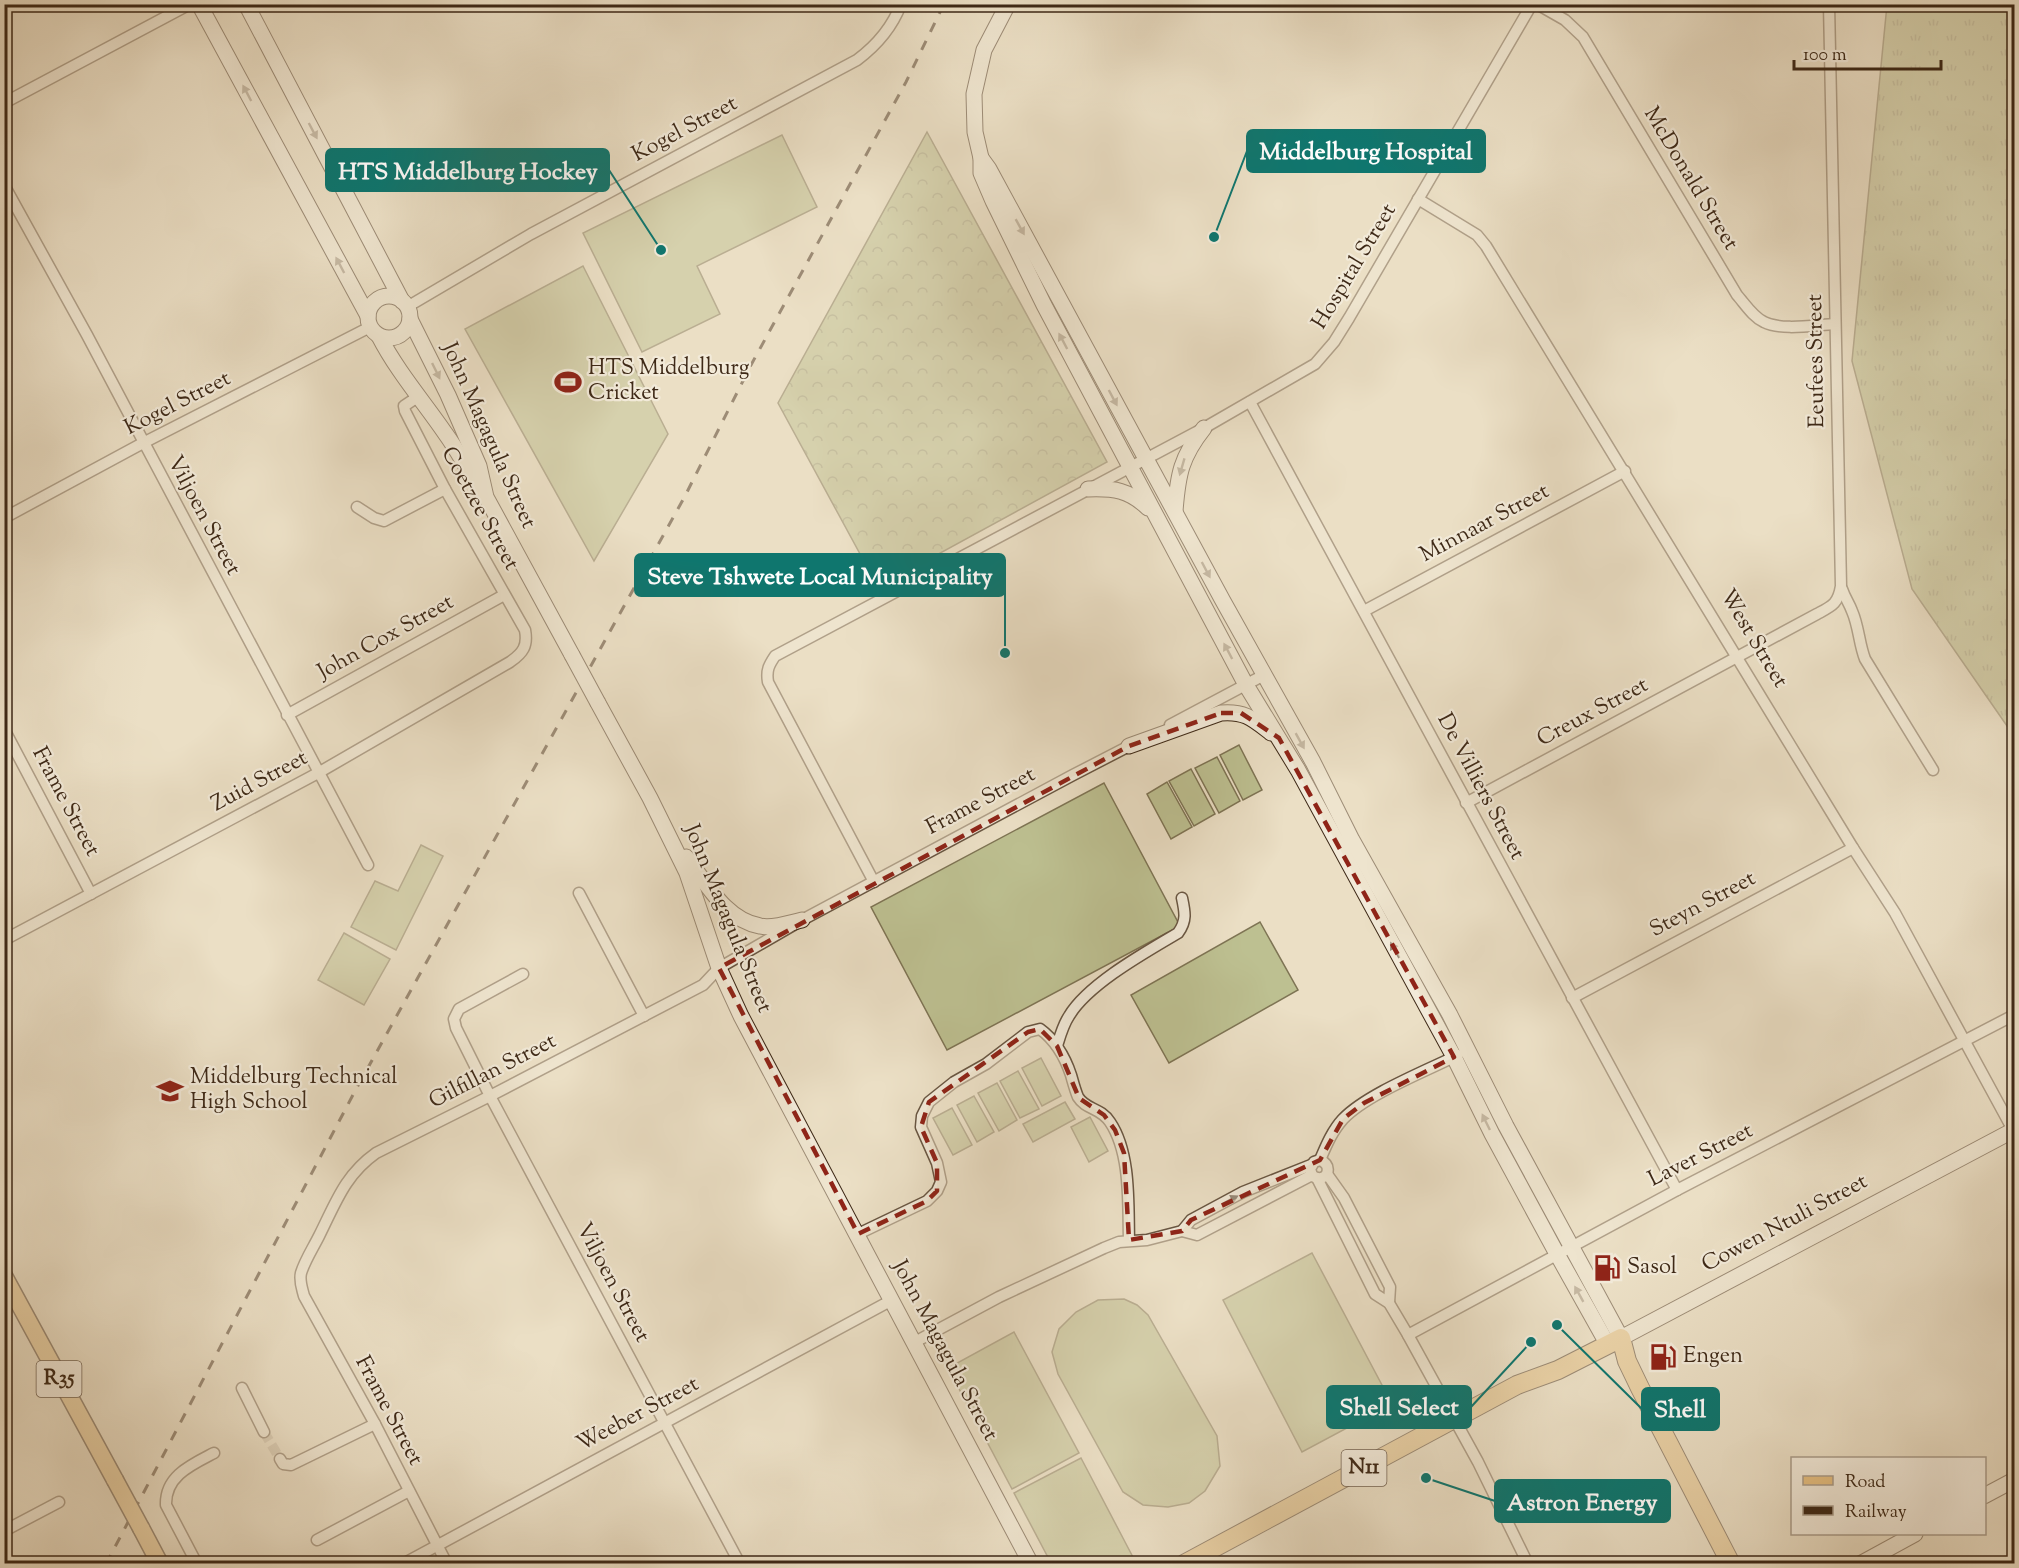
<svg xmlns="http://www.w3.org/2000/svg" width="2019" height="1568" font-family="'Sorts Mill Goudy',serif">
  <style>
    .grass { fill: url(#grass-tufts); stroke: #7e7454; stroke-width: 1.5 }
    .forest { fill: url(#forest-crowns); stroke: #7e7454; stroke-width: 1.5 }
    .garden { fill: #bdc091; stroke: #7e7454; stroke-width: 1.5 }
    .lines { fill: none; stroke-linecap: round; stroke-linejoin: round }
    .street-tunnel { stroke: #c8bba2; stroke-width: 10; stroke-dasharray: 10 5; stroke-linecap: butt }
    .street-casing { stroke: #695642; stroke-width: 13 }
    .secondary-casing { stroke: #3e2917; stroke-width: 17 }
    .primary-casing { stroke: #3e2917; stroke-width: 19 }
    .highway-casing { stroke: #3e2917; stroke-width: 20 }
    .street { stroke: #f2ead9; stroke-width: 10 }
    .secondary { stroke: #f2ead9; stroke-width: 15 }
    .primary { stroke: #e6c082; stroke-width: 16 }
    .highway { stroke: #e6c082; stroke-width: 18 }
    .rail { stroke: #3e2917; stroke-width: 3; stroke-dasharray: 10 10; stroke-linecap: butt }
    .secondary-bridge-casing { stroke: #3e2917; stroke-width: 17; stroke-linecap: butt }
    .primary-bridge-casing { stroke: #3e2917; stroke-width: 19; stroke-linecap: butt }
    .secondary-bridge { stroke: #f2ead9; stroke-width: 15 }
    .primary-bridge { stroke: #e6c082; stroke-width: 16 }
    .oneway { fill: #988a78 }
    .marked { fill: none; stroke: #8f2418; stroke-width: 4.5; stroke-dasharray: 12 8; stroke-linejoin: round }
    .labels { text-anchor: middle; dominant-baseline: central; stroke-width: 4.5; stroke-linejoin: round; paint-order: stroke }
    .shield { fill: #f2ead9; stroke: #746351; stroke-width: 1.5 }
    .shield-label { font-size: 21px; font-weight: bold; fill: #3e2917 }
    .street-label { font-size: 22px; fill: #3e2917; stroke: #f2ead9 }
    .poi-label { font-size: 22px; fill: #3e2917; stroke: #f2ead9; text-anchor: start }
    .leader { fill: none; stroke: #0f766e; stroke-width: 2 }
    .callout-dot { fill: #0f766e; stroke: #f2ead9; stroke-width: 2 }
    .callout { fill: #0f766e; stroke: #0f766e; stroke-width: 2 }
    .callout-label { font-size: 24px; text-anchor: middle; font-weight: bold; fill: #fff }
  </style>
  <defs>
    <pattern id="grass-tufts" width="24" height="20" patternUnits="userSpaceOnUse" patternTransform="scale(1.5)"><rect width="24" height="20" fill="#bdc091"/><path d="M3 7l-1-3M5 7V3M7 7l1-3M15 17l-1-3M17 17v-4M19 17l1-3" fill="none" stroke="#9b9c75"/></pattern>
    <pattern id="forest-crowns" width="20" height="18" patternUnits="userSpaceOnUse" patternTransform="scale(1.5)"><rect width="20" height="18" fill="#bdc091"/><path d="M2 6a3 3 0 1 1 6 0M12 15a3 3 0 1 1 6 0" fill="none" stroke="#9b9c75"/></pattern>
  </defs>
  <rect width="100%" height="100%" fill="#ebdfc5"/>
  <filter id="stains"><feTurbulence type="fractalNoise" baseFrequency=".00333" numOctaves="4"/><feColorMatrix values="0 0 0 0 .2 0 0 0 0 .09 0 0 0 0 .02 0 0 0 .5 -.17"/></filter>
  <radialGradient id="worn" r=".72"><stop offset=".6" stop-color="#630" stop-opacity="0"/><stop offset="1" stop-color="#630" stop-opacity=".3"/></radialGradient>
  <!-- grass -->
  <path class="grass" d="M1887,5H2014V736L1912,589L1852,361Z"/>
  <!-- forest -->
  <path class="forest" d="M927,132L1107,462L878,587L778,403Z"/>
  <!-- garden -->
  <g class="garden">
    <path d="M782,135L817,207L697,266L720,314L642,352L583,233Z"/>
    <path d="M583,266L668,434L594,561L465,329Z"/>
    <path d="M1239,745L1262,790L1243,800L1220,755Z"/>
    <path d="M1217,757L1240,801L1219,813L1195,768Z"/>
    <path d="M1191,769L1215,814L1194,826L1169,781Z"/>
    <path d="M1167,782L1192,827L1171,839L1147,794Z"/>
    <path d="M1104,783L1180,926L947,1050L871,907Z"/>
    <path d="M421,845L443,856L396,950L351,927L375,881L398,891Z"/>
    <path d="M1260,922L1298,990L1169,1063L1131,995Z"/>
    <path d="M344,933L390,959L364,1005L318,980Z"/>
    <path d="M1041,1058L1061,1096L1042,1106L1022,1068Z"/>
    <path d="M1018,1071L1039,1109L1020,1118L1000,1081Z"/>
    <path d="M997,1083L1017,1120L999,1131L978,1093Z"/>
    <path d="M974,1096L994,1132L977,1142L957,1105Z"/>
    <path d="M1065,1102L1075,1119L1033,1142L1023,1124Z"/>
    <path d="M952,1108L972,1145L953,1155L933,1118Z"/>
    <path d="M1090,1117L1108,1151L1089,1162L1071,1127Z"/>
    <path d="M1312,1253L1392,1404L1302,1452L1223,1300Z"/>
    <path d="M1124,1299L1137,1305L1148,1315L1217,1436L1220,1466L1205,1491L1189,1503L1168,1507L1143,1505L1123,1492L1058,1374L1052,1352L1059,1329L1076,1312L1098,1300Z"/>
    <path d="M1014,1332L1079,1453L1012,1489L948,1368Z"/>
    <path d="M1081,1458L1135,1561L1130,1563H1051L1014,1493Z"/>
  </g>
  <g class="lines">
    <!-- street-tunnel -->
    <path class="street-tunnel" d="M264,1432L280,1459"/>
    <defs>
      <g id="street">
        <path d="M1537,4L1565,20L1583,37L1737,295C1745,304 1753,317 1764,322C1782,331 1814,325 1835,324"/>
        <path d="M4,103L190,4"/>
        <path d="M4,185L87,335L368,865"/>
        <path d="M1418,199L1477,235L1486,246L1853,848L1895,913L2013,1130"/>
        <path d="M407,307L531,234L857,60C877,45 892,28 901,4"/>
        <path d="M1250,402L1677,1190"/>
        <path d="M357,507L374,518L384,521L445,489"/>
        <path d="M4,518L143,443L370,327"/>
        <path d="M1842,589C1845,598 1849,603 1852,611C1859,627 1859,644 1865,659L1933,770"/>
        <path d="M1364,611L1625,471"/>
        <path d="M287,715L504,595"/>
        <path d="M1170,725L1264,675"/>
        <path d="M4,729L91,894"/>
        <path d="M1466,803L1817,614C1832,606 1838,604 1841,586L1829,4"/>
        <path d="M874,882L768,682C766,670 769,665 775,656L1204,428L1315,364L1334,342L1349,318L1532,4"/>
        <path d="M579,893L644,1016"/>
        <path d="M4,940L318,773L510,662C523,653 528,646 525,630L445,489L405,411L404,406L419,396"/>
        <path d="M523,974L459,1009L454,1019L456,1028L490,1096L740,1564"/>
        <path d="M1572,998L1853,848"/>
        <path d="M1057,1046C1060,1036 1063,1025 1069,1016C1088,984 1146,952 1178,933C1187,921 1185,912 1182,898"/>
        <path d="M1320,1160C1326,1146 1332,1131 1343,1119C1367,1094 1426,1071 1458,1055"/>
        <path d="M1327,1174L1344,1198L1390,1287L1389,1303"/>
        <path d="M1317,1178L1375,1294L1389,1303L1408,1335L1478,1462L1528,1564"/>
        <path d="M1182,1231L1197,1235L1312,1175C1317,1180 1323,1179 1327,1174C1329,1167 1327,1163 1320,1160L1314,1162L1310,1169L1312,1175"/>
        <path d="M858,1234L927,1201L937,1191L941,1182L937,1163L921,1127L922,1116L929,1102L954,1082L986,1064L1028,1032L1040,1029C1055,1040 1065,1057 1071,1075C1073,1082 1075,1090 1078,1097C1086,1110 1100,1107 1110,1122C1131,1153 1128,1204 1129,1240"/>
        <path d="M1408,1335L1677,1190L2014,1015"/>
        <path d="M915,1342L999,1297L1104,1248L1119,1242L1147,1240L1182,1231L1191,1220L1243,1192L1311,1165"/>
        <path d="M242,1388L264,1432"/>
        <path d="M280,1459L283,1464L291,1465L375,1424"/>
        <path d="M4,1531L59,1502"/>
        <path d="M317,1540L409,1491"/>
        <path d="M197,1564L166,1505C165,1476 191,1465 214,1453"/>
        <path d="M403,1564L892,1300"/>
        <path d="M447,1564L375,1424L304,1296C302,1288 299,1281 301,1273C305,1260 313,1248 319,1236C336,1202 345,1175 376,1153L490,1096L703,985L719,968L802,920L1073,775L1135,743"/>
      </g>
      <g id="secondary">
        <path d="M199,4L368,316"/>
        <path d="M246,4L402,301"/>
        <path d="M1008,4L984,50L974,94L975,132L981,158V173L993,201L1044,305L1246,685L1298,770L1454,1057L1492,1134L1557,1254L1608,1345"/>
        <path d="M981,158L989,169L1223,601L1313,762L1352,840L1450,1015L1506,1126L1621,1338L2014,1130"/>
        <circle cx="389" cy="317" r="21"/>
        <path d="M410,319L448,395L479,466L486,497L572,655"/>
        <path d="M379,336C397,371 423,401 445,433C459,452 469,473 482,492"/>
        <path d="M1088,489C1114,488 1129,490 1148,508"/>
        <path d="M1175,511C1178,474 1181,457 1204,428"/>
        <path d="M598,703L650,798L687,873L719,968L741,1016L1031,1564"/>
        <path d="M1129,746L1221,713C1245,711 1253,719 1271,733"/>
        <path d="M686,857C706,882 725,920 760,926C773,929 789,923 802,920"/>
        <path d="M1984,1496L2014,1480"/>
        <path d="M1860,1564L1915,1534"/>
      </g>
      <g id="primary">
        <path d="M4,1276L115,1480"/>
        <path d="M141,1528L160,1564"/>
      </g>
      <path id="highway" d="M1184,1564L1517,1385L1558,1370L1621,1338L1627,1361L1640,1388L1731,1564"/>
    </defs>
    <!-- street casing -->
    <use href="#street" class="street-casing"/>
    <!-- secondary casing -->
    <use href="#secondary" class="secondary-casing"/>
    <!-- primary casing -->
    <use href="#primary" class="primary-casing"/>
    <!-- highway casing -->
    <use href="#highway" class="highway-casing"/>
    <!-- street -->
    <use href="#street" class="street"/>
    <!-- secondary -->
    <use href="#secondary" class="secondary"/>
    <!-- primary -->
    <use href="#primary" class="primary"/>
    <!-- highway -->
    <use href="#highway" class="highway"/>
    <!-- rail -->
    <path class="rail" d="M106,1564L355,1091L684,498L751,365L906,82L944,4"/>
    <defs>
      <path id="secondary-bridge" d="M572,655L598,703"/>
      <path id="primary-bridge" d="M115,1480L141,1528"/>
    </defs>
    <!-- secondary-bridge casing -->
    <use href="#secondary-bridge" class="secondary-bridge-casing"/>
    <!-- primary-bridge casing -->
    <use href="#primary-bridge" class="primary-bridge-casing"/>
    <!-- secondary-bridge -->
    <use href="#secondary-bridge" class="secondary-bridge"/>
    <!-- primary-bridge -->
    <use href="#primary-bridge" class="primary-bridge"/>
  </g>
  <!-- one-way arrows -->
  <defs><path id="oneway-solid" d="M-6-.8H1V-3.2L6.5 0L1 3.2V.8H-6Z" transform="scale(1.5)"/></defs>
  <g class="oneway">
    <use href="#oneway-solid" transform="translate(247 93) rotate(-118)"/>
    <use href="#oneway-solid" transform="translate(313 131) rotate(62)"/>
    <use href="#oneway-solid" transform="translate(1020 227) rotate(61)"/>
    <use href="#oneway-solid" transform="translate(340 265) rotate(-118)"/>
    <use href="#oneway-solid" transform="translate(1063 341) rotate(-118)"/>
    <use href="#oneway-solid" transform="translate(436 371) rotate(64)"/>
    <use href="#oneway-solid" transform="translate(1113 398) rotate(62)"/>
    <use href="#oneway-solid" transform="translate(1182 467) rotate(106)"/>
    <use href="#oneway-solid" transform="translate(1206 570) rotate(62)"/>
    <use href="#oneway-solid" transform="translate(1228 651) rotate(-118)"/>
    <use href="#oneway-solid" transform="translate(1300 741) rotate(61)"/>
    <use href="#oneway-solid" transform="translate(1395 950) rotate(-119)"/>
    <use href="#oneway-solid" transform="translate(1486 1122) rotate(-116)"/>
    <use href="#oneway-solid" transform="translate(1230 1200) rotate(-28)"/>
    <use href="#oneway-solid" transform="translate(1579 1294) rotate(-119)"/>
  </g>
  <!-- marked area -->
  <path d="M0 0H2019V1568H0ZM1221,713H1241L1279,738L1454,1057L1364,1103L1343,1119L1320,1160L1191,1220L1182,1231L1129,1240L1124,1153L1115,1130L1104,1115L1079,1098L1057,1046L1040,1029L1028,1032L929,1102L921,1127L937,1163V1191L927,1201L858,1234L719,968L1129,746Z" fill="#ebdfc5" fill-opacity=".55" fill-rule="evenodd"/>
  <path class="marked" d="M1221,713H1241L1279,738L1454,1057L1364,1103L1343,1119L1320,1160L1191,1220L1182,1231L1129,1240L1124,1153L1115,1130L1104,1115L1079,1098L1057,1046L1040,1029L1028,1032L929,1102L921,1127L937,1163V1191L927,1201L858,1234L719,968L1129,746Z"/>
  <!-- icons -->
  <defs>
    <symbol id="stadium-bare" viewBox="-9 -9 18 18"><path d="M0-5a6.5 5 0 1 0 0 10a6.5 5 0 1 0 0-10ZM-3.5-1.8h7v3.6h-7Z" fill="#8f2418" stroke="#f2ead9" stroke-width="2.5" paint-order="stroke"/></symbol>
    <symbol id="school-bare" viewBox="-9 -9 18 18"><path d="M0-5L7-2L0 1L-7-2ZM-4 1L0 2.5L4 1V4Q0 6-4 4Z" fill="#8f2418" stroke="#f2ead9" stroke-width="2.5" paint-order="stroke"/></symbol>
    <symbol id="fuel-bare" viewBox="-9 -9 18 18"><path d="M-5.5-6h7V0h2V4h1.3V-2.5L3-4.5l.8-.8L6-3V5H2.5V1h-1V6h-7ZM-4.2-4.7v3.2H.2V-4.7Z" fill="#8f2418" stroke="#f2ead9" stroke-width="2.5" paint-order="stroke"/></symbol>
  </defs>
  <g fill-rule="evenodd">
    <use href="#stadium-bare" x="549" y="363" width="38" height="38"/>
    <use href="#school-bare" x="151" y="1072" width="38" height="38"/>
    <use href="#fuel-bare" x="1588" y="1249" width="38" height="38"/>
    <use href="#fuel-bare" x="1644" y="1338" width="38" height="38"/>
  </g>
  <g class="labels">
    <!-- shield labels -->
    <g class="shield">
      <rect x="36.5" y="1361" width="45" height="36" rx="4.5"/>
      <rect x="1341.5" y="1450" width="45" height="36" rx="4.5"/>
    </g>
    <g class="shield-label">
      <text x="59" y="1379">R35</text>
      <text x="1364" y="1468">N11</text>
    </g>
    <!-- street labels -->
    <g class="street-label">
      <text transform="translate(685 130) rotate(-28)">Kogel Street</text>
      <text transform="translate(1690 179) rotate(59)">McDonald Street</text>
      <text transform="translate(1355 267) rotate(-59)">Hospital Street</text>
      <text transform="translate(1817 361) rotate(-91)">Eeufees Street</text>
      <text transform="translate(178 404) rotate(-27)">Kogel Street</text>
      <text transform="translate(488 436) rotate(66)">John Magagula Street</text>
      <text transform="translate(479 509) rotate(61)">Coetzee Street</text>
      <text transform="translate(203 516) rotate(62)">Viljoen Street</text>
      <text transform="translate(1485 524) rotate(-28)">Minnaar Street</text>
      <text transform="translate(386 638) rotate(-29)">John Cox Street</text>
      <text transform="translate(1753 639) rotate(59)">West Street</text>
      <text transform="translate(1593 713) rotate(-28)">Creux Street</text>
      <text transform="translate(260 782) rotate(-28)">Zuid Street</text>
      <text transform="translate(1480 787) rotate(62)">De Villiers Street</text>
      <text transform="translate(65 802) rotate(62)">Frame Street</text>
      <text transform="translate(981 802) rotate(-28)">Frame Street</text>
      <text transform="translate(1703 905) rotate(-28)">Steyn Street</text>
      <text transform="translate(727 919) rotate(68)">John Magagula Street</text>
      <text transform="translate(493 1072) rotate(-27)">Gilfillan Street</text>
      <text transform="translate(1701 1156) rotate(-27)">Laver Street</text>
      <text transform="translate(1785 1224) rotate(-28)">Cowen Ntuli Street</text>
      <text transform="translate(612 1283) rotate(62)">Viljoen Street</text>
      <text transform="translate(944 1351) rotate(62)">John Magagula Street</text>
      <text transform="translate(388 1411) rotate(62)">Frame Street</text>
      <text transform="translate(638 1415) rotate(-28)">Weeber Street</text>
    </g>
    <!-- poi labels -->
    <g class="poi-label">
      <text x="588" y="369">HTS Middelburg<tspan x="588" dy="25">Cricket</tspan></text>
      <text x="190" y="1078">Middelburg Technical<tspan x="190" dy="25">High School</tspan></text>
      <text x="1627" y="1268">Sasol</text>
      <text x="1683" y="1357">Engen</text>
    </g>
  </g>
  <!-- callouts -->
  <path class="leader" d="M1214 237L1247 151M661 250L609 170M1005 653L1005 575M1531 1342L1471 1407M1557 1325L1642 1409M1426 1478L1495 1501"/>
  <g class="callout-dot">
    <circle cx="1214" cy="237" r="6"/>
    <circle cx="661" cy="250" r="6"/>
    <circle cx="1005" cy="653" r="6"/>
    <circle cx="1531" cy="1342" r="6"/>
    <circle cx="1557" cy="1325" r="6"/>
    <circle cx="1426" cy="1478" r="6"/>
  </g>
  <g class="callout">
    <rect x="1247" y="130" width="238" height="42" rx="6"/>
    <rect x="326" y="149" width="283" height="42" rx="6"/>
    <rect x="635" y="554" width="370" height="42" rx="6"/>
    <rect x="1327" y="1386" width="144" height="42" rx="6"/>
    <rect x="1642" y="1388" width="77" height="42" rx="6"/>
    <rect x="1495" y="1480" width="175" height="42" rx="6"/>
  </g>
  <g class="callout-label">
    <text x="1366" y="159">Middelburg Hospital</text>
    <text x="468" y="179">HTS Middelburg Hockey</text>
    <text x="820" y="584">Steve Tshwete Local Municipality</text>
    <text x="1399" y="1415">Shell Select</text>
    <text x="1680" y="1417">Shell</text>
    <text x="1582" y="1510">Astron Energy</text>
  </g>
  <!-- margin -->
  <rect width="2019" height="1568" fill="none" stroke="#ebdfc5" stroke-width="24"/>
  <rect x="6" y="6" width="2007" height="1556" fill="none" stroke="#3e2917" stroke-width="3"/>
  <rect x="12" y="12" width="1995" height="1544" fill="none" stroke="#3e2917" stroke-width="1.5"/>
  <!-- legend -->
  <rect x="1791" y="1457" width="195" height="78" fill="#f2ead9" stroke="#aa9d8b" stroke-width="1.5"/>
  <rect x="1803" y="1476" width="30" height="9" fill="#e6c082" stroke="#aa9d8b" stroke-width="1.5"/>
  <text x="1845" y="1487" font-size="18" fill="#3e2917">Road</text>
  <rect x="1803" y="1506" width="30" height="9" fill="#3e2917" stroke="#aa9d8b" stroke-width="1.5"/>
  <text x="1845" y="1517" font-size="18" fill="#3e2917">Railway</text>
  <!-- scale -->
  <path d="M1794 60v9h147v-9" fill="none" stroke="#3e2917" stroke-width="3"/>
  <text x="1803" y="60" font-size="18" fill="#3e2917" stroke="#f2ead9" stroke-width="4.5" paint-order="stroke">100 m</text>
  <rect width="100%" height="100%" filter="url(#stains)"/>
  <rect width="100%" height="100%" fill="url(#worn)"/>
</svg>
